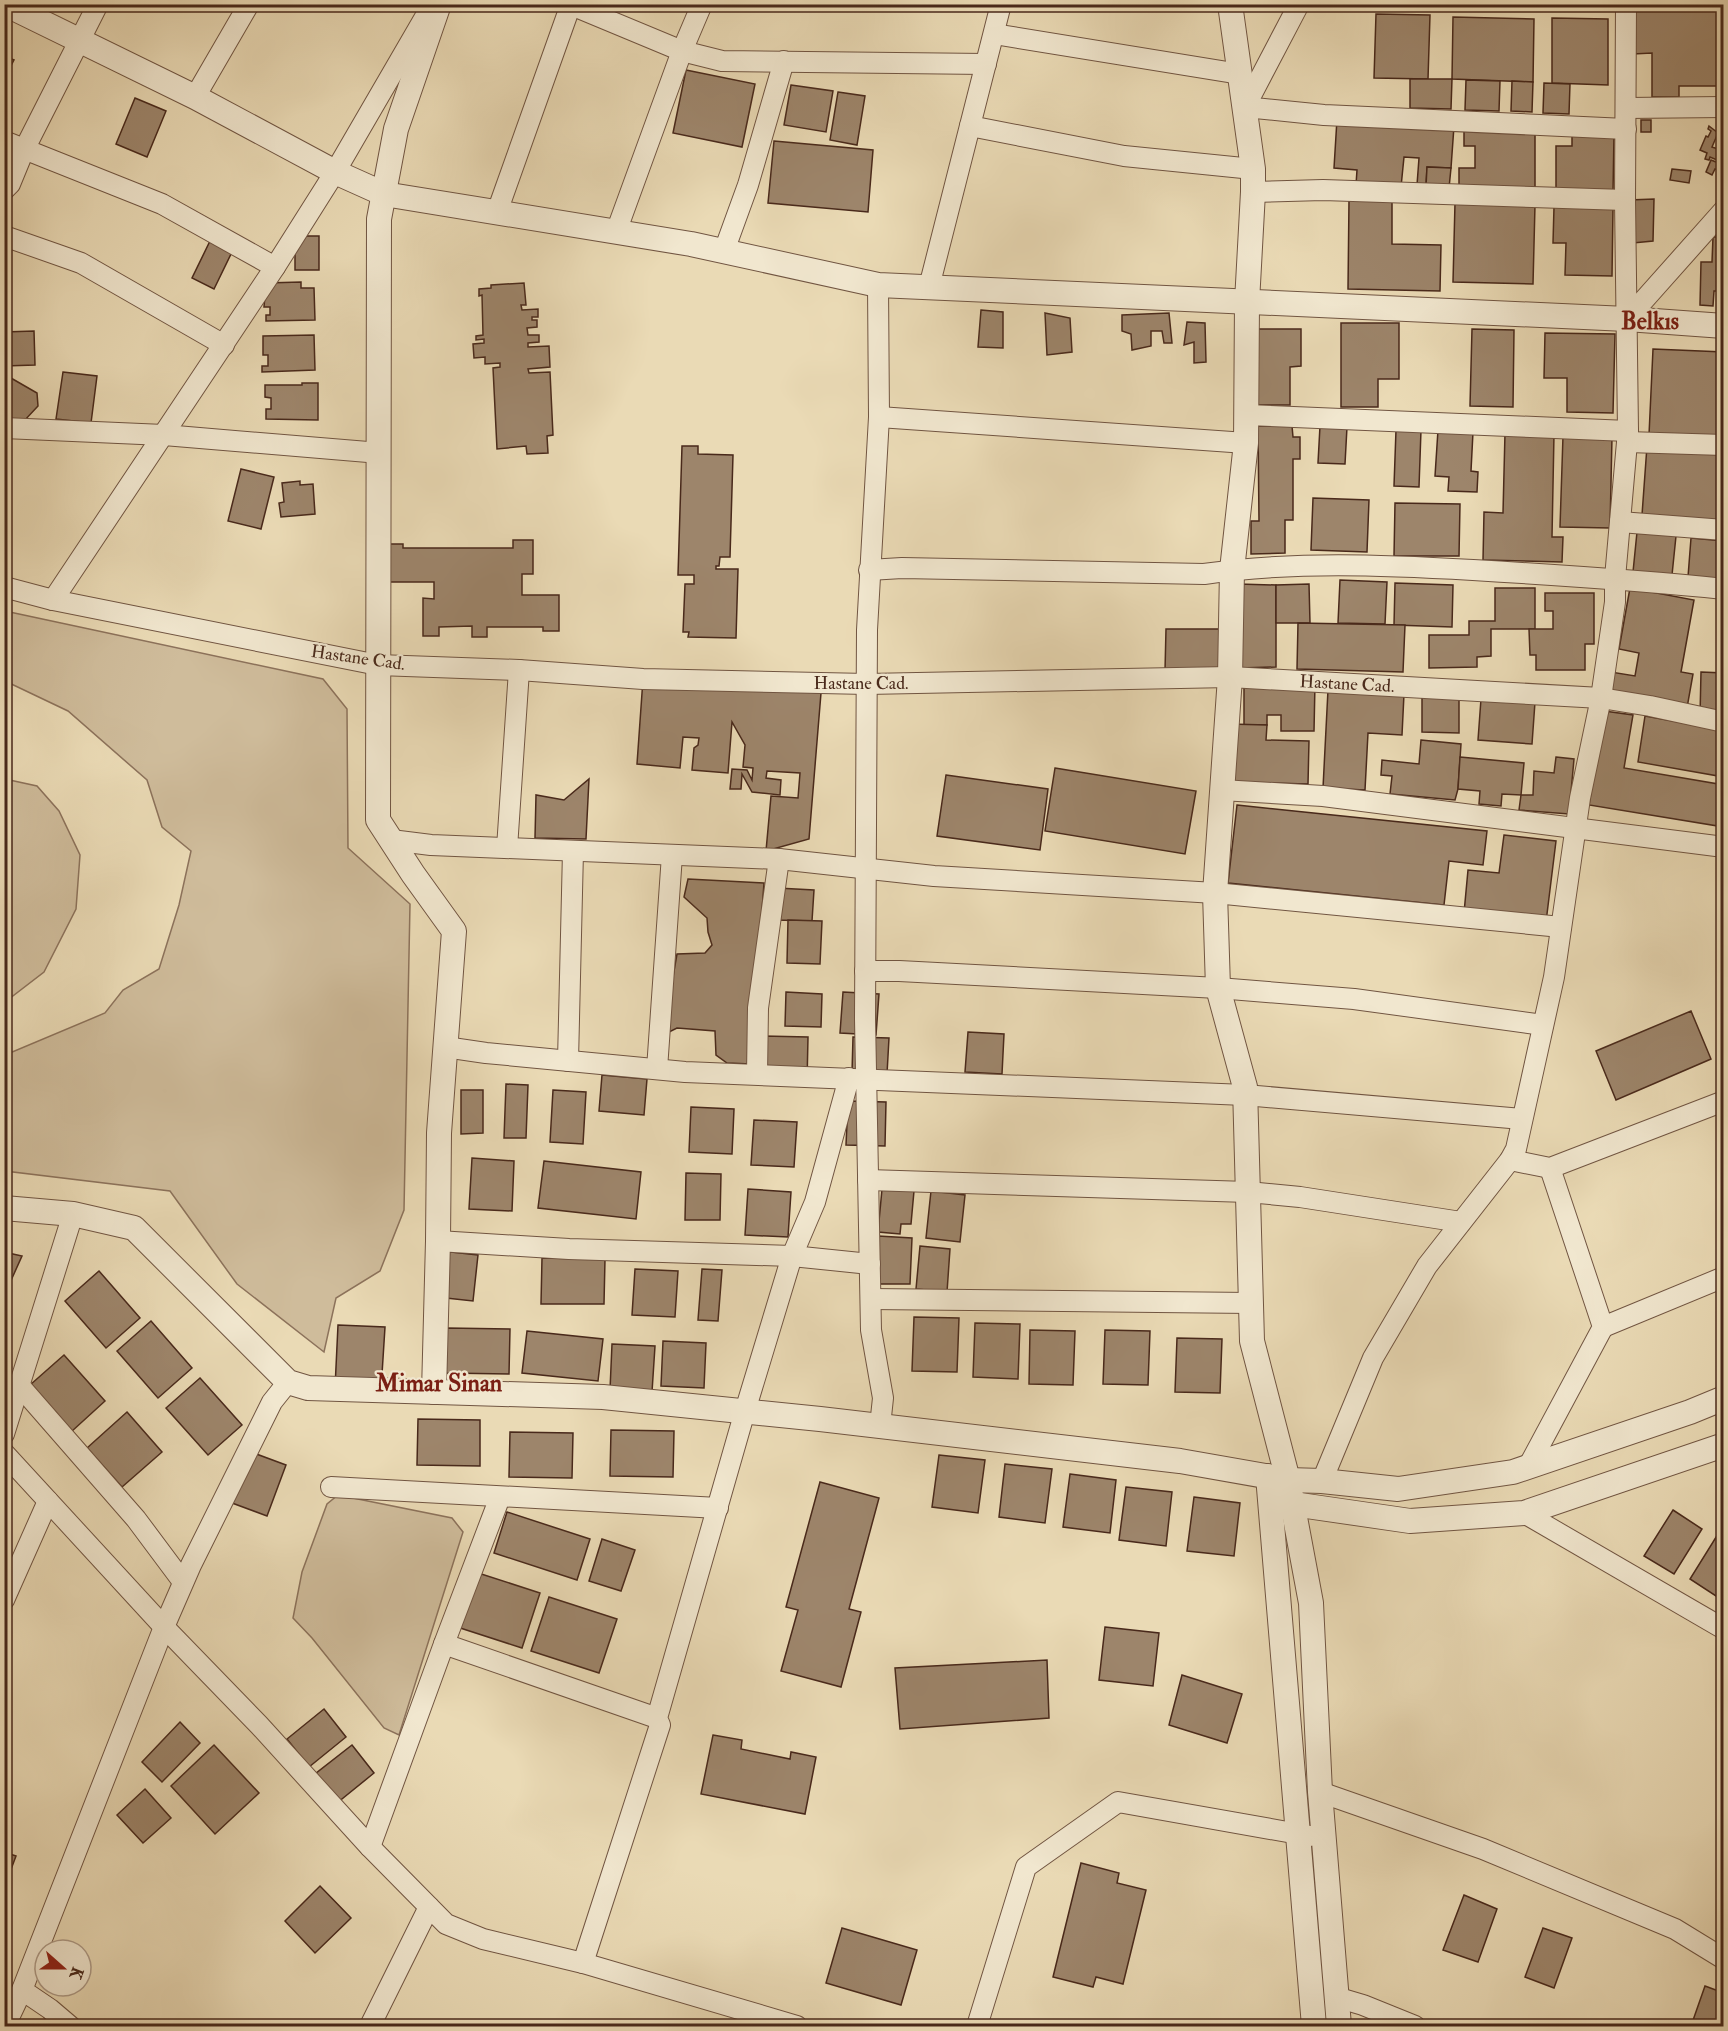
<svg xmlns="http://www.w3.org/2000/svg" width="1728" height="2031" font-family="'IM FELL Double Pica',serif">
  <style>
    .green { fill: #cfbc9b; stroke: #8c725b; stroke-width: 1.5 }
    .building { fill: #9d856b; stroke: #49291b; stroke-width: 1.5 }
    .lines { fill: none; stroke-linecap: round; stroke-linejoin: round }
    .minor-casing { stroke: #715542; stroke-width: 22 }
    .tertiary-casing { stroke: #715542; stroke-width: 26 }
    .minor { stroke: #f1e7cf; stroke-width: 20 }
    .tertiary { stroke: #f1e7cf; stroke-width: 24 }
    .labels { text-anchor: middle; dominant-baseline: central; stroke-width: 4.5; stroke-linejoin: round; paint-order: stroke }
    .street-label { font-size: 18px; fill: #49291b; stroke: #f1e7cf }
    .district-label { font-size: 24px; font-weight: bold; fill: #7a1f14; stroke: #f1e7cf }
  </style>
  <rect width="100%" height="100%" fill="#eadab5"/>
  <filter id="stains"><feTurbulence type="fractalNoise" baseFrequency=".00333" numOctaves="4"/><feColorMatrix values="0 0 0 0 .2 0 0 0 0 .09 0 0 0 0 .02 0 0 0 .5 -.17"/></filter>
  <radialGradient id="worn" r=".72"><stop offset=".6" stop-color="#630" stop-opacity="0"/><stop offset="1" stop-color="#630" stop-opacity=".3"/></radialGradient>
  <!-- green -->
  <g class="green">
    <path d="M5,611L323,679L347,709L348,848L410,904L404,1210L380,1271L336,1298L324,1352L237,1284L170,1191L5,1171V1055L105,1013L123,990L159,969L179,905L191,851L162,827L147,780L68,711L5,681Z"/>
    <path d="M5,779L37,786L59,811L80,855L76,909L44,972L5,1002Z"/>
    <path d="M338,1495L452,1518L463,1532L399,1735L384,1728L312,1638L293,1618L302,1572L327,1504Z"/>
  </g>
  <!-- building -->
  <g class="building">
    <path d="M1633,4H1724V98H1721V86H1679V97H1652V53L1633,54Z"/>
    <path d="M1376,14L1430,15L1428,79L1374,78Z"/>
    <path d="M1453,17L1534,19L1533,82L1452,79Z"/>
    <path d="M1552,18L1608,19V85L1552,83Z"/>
    <path d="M4,56L14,60L4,79Z"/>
    <path d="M686,70L755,84L742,147L673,133Z"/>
    <path d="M1410,79H1452L1451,109L1410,108Z"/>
    <path d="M1466,80L1500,81L1499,111L1465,110Z"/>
    <path d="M1512,81L1533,82L1532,112L1511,111Z"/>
    <path d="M1544,83L1570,84L1569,114L1543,113Z"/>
    <path d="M791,85L833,91L826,132L784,125Z"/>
    <path d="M838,92L865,96L857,145L830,140Z"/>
    <path d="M135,98L166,111L147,157L116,144Z"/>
    <path d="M1337,119L1454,126L1451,168L1427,167L1426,186L1417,185L1419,158L1404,157L1401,187L1356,185L1357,170L1334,168Z"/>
    <rect x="1641" y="120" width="10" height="12"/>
    <path d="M1709,126L1718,133L1712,147L1721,150L1717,160L1710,157L1709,160L1705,159L1707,153L1700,150L1706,136L1708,137L1711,131L1708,129Z"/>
    <path d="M1464,130H1535V194H1459V168H1475V146H1464Z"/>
    <path d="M1614,135L1613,192L1556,191V146H1572V136Z"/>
    <path d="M774,141L873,150L868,212L768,203Z"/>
    <path d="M1711,160L1721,164L1718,170L1715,169L1712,175L1706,172Z"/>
    <path d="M1427,167L1451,168L1449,188L1426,186Z"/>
    <path d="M1672,169L1691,171L1689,183L1670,180Z"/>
    <path d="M1654,199L1653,241L1633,243L1629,200Z"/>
    <path d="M1349,200H1392V244L1441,245L1440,291L1348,289Z"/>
    <path d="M1455,203L1535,205L1533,284L1453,282Z"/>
    <path d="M1554,207L1613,208L1612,276L1565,275L1566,243H1553Z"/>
    <rect x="295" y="236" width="24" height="34"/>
    <path d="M1713,237H1724V291H1714L1713,306L1700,305L1701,262H1712Z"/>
    <path d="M210,241L232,252L214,289L192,278Z"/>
    <path d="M301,282V288H314L315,320L266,321V315H270V307H264L266,283Z"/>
    <path d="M524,283L526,305H521L522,310L538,309V317H532V320H537V327L527,328L528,335H539V342L528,343V347L549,346L550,367L528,369L529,373L550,372L553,435L547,436L548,453L527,454L526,446L497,449L493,368L500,367V363L485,364V357L474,358L473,344L484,343V339L476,340V336L483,335L482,295L479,296V289L491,288V285Z"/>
    <path d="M981,310L1003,312V348L978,347Z"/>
    <path d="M1045,313L1070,318L1072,352L1047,355Z"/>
    <path d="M1169,313L1172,343H1164L1162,331H1151V346L1132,350L1131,334L1122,331V315Z"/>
    <path d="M1187,322L1205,323L1206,362L1194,363V342L1184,345Z"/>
    <path d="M1341,323H1399V379H1378V407H1341Z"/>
    <path d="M1251,329H1301V366L1290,367V405H1252Z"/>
    <path d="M1472,329L1514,330L1513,407L1470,406Z"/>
    <path d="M34,331L35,365L4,366V332Z"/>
    <path d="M1545,333L1615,334L1613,413L1567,412V378H1544Z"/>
    <path d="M314,335L315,370L262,372V366H268V355H263V336Z"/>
    <path d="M1653,349L1724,352V438L1649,435Z"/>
    <path d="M63,372L97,376L91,423L56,419Z"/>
    <path d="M4,374L37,393L38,406L24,421L4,418Z"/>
    <path d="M302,383H318V420L266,419V409H271V398L265,397V385H302Z"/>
    <path d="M1258,426H1292L1293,437H1300V459H1293V520H1285V553L1251,554V521H1259Z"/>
    <path d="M1320,426L1347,427L1345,464L1318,463Z"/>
    <path d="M1396,430H1421L1419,487L1394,486Z"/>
    <path d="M1438,430L1473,432L1471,471L1478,472L1477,492L1448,491L1449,477L1435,476Z"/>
    <path d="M1505,433L1554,434L1552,537H1563L1562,562L1483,560L1484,512L1503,513Z"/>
    <path d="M1563,436L1612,437L1610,528L1560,527Z"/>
    <path d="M682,446H698V454L733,455L730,557H720L719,566H716V569H738L736,638L688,637L689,632H683L685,584H694V575H678Z"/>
    <path d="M1647,446L1724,451V521L1642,515Z"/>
    <path d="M241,469L274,477L261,529L228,521Z"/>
    <path d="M300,481V485L313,484L315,514L281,517L279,503L284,502L282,483Z"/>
    <path d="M1313,498L1369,500L1367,552L1311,550Z"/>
    <path d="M1395,503L1460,504L1459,556H1394Z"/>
    <path d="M1637,532L1676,536L1672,575L1633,572Z"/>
    <path d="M1691,538L1724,541V580L1688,577Z"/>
    <path d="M513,540H533V574H522V595H559V631H543V627H487V637H472V626L439,627V636H423V598L434,599V582H387V544H403V548H513Z"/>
    <path d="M1340,580L1387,582L1385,624L1338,623Z"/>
    <path d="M1395,583L1453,585L1452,627L1394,625Z"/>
    <path d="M1238,584L1276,585V667L1239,668Z"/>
    <path d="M1309,584L1310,623H1276V585Z"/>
    <path d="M1495,588H1535V629H1491V656L1477,657V667L1429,668V635H1469V621H1495Z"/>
    <path d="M1630,588L1694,600L1681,672L1693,674L1687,708L1608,694L1611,672L1635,676L1639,653L1619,649Z"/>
    <path d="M1545,593H1594V644H1585V670H1536V655H1530L1529,629H1553V611H1545Z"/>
    <path d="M1298,623L1405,625L1403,672L1297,669Z"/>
    <path d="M1166,629H1220V671H1165Z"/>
    <path d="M1701,672L1724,673V717L1700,716Z"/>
    <path d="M643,679L821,693L809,839L766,851L771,796L798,798L800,773L767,771L766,778L781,780L780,795L752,792L742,774L741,789H730L732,769L747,770L752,780L753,768L743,767L745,745L732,722L728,773L692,770L694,748L698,745L699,738L683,737L680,768L637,764Z"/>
    <path d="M1244,682L1315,683L1314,731H1281V715H1267V725H1244Z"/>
    <path d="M1328,690L1404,694L1402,735L1368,733L1365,790L1323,788Z"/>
    <path d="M1422,697L1459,698V733L1422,732Z"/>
    <path d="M1481,699L1535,702L1532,744L1478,740Z"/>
    <path d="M1604,711L1633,715L1624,768L1724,785V827L1589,805Z"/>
    <path d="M1645,716L1724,730V777L1638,762Z"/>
    <path d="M1229,724L1267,725L1266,740L1309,741L1308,784L1228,782Z"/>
    <path d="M1421,740L1461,744L1458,789L1455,800L1390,794L1392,776L1381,775L1382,760L1419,764Z"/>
    <path d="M1460,757L1524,763L1521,795L1502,794L1501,806L1479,804L1480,791L1458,789Z"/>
    <path d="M1556,757L1574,759L1569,814L1519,810L1521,795H1533L1534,771L1554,773Z"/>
    <path d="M1055,768L1196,791L1185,854L1045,831Z"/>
    <path d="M946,775L1048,789L1040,850L937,836Z"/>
    <path d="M589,779L586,839L535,838L536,795L564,800Z"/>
    <path d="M1237,805L1487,831L1483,865L1449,861L1444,905L1228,883Z"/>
    <path d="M1504,835L1556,841L1546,922L1464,913L1468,870L1499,873Z"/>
    <path d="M688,879L764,883L751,1064L727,1063L716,1055L715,1031L677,1028L659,1037L666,1016L677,954L705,953L712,945L708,932L707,918L684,897Z"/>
    <path d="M777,888L814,890L812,921L776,920Z"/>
    <path d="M788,920L822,921L820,964L787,963Z"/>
    <path d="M786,992L822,994L821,1027L785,1026Z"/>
    <path d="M843,992L879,994L876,1035L840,1033Z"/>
    <path d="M1691,1011L1711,1059L1616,1100L1596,1051Z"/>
    <path d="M968,1032L1004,1034L1002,1074L965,1072Z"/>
    <path d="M763,1036L808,1037L807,1083L761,1082Z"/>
    <path d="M853,1037L889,1038L887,1074L852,1073Z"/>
    <path d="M602,1075L647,1079L644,1115L599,1111Z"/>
    <path d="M506,1084L528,1085L526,1138H504Z"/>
    <path d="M461,1090H483V1133L461,1134Z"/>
    <path d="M553,1090L586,1092L583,1144L550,1142Z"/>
    <path d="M848,1101L886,1102L885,1146L846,1145Z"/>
    <path d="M691,1107L734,1109L732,1154L689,1152Z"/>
    <path d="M754,1120L797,1122L794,1167L751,1165Z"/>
    <path d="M472,1158L514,1161L512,1211L469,1209Z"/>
    <path d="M544,1161L641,1172L636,1219L538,1208Z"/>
    <path d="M686,1173L721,1174L720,1220H685Z"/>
    <path d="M748,1189L791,1192L788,1237L745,1235Z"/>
    <path d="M882,1189L914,1191L911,1224H901L900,1234L878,1232Z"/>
    <path d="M931,1191L965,1195L960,1242L926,1238Z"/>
    <path d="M878,1236L912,1238L910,1284H877Z"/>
    <path d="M920,1246L950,1249L947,1292L916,1289Z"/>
    <path d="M442,1251L478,1255L473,1301L437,1297Z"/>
    <path d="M4,1252L22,1256L4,1296Z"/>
    <path d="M542,1258L605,1259L604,1304H541Z"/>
    <path d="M635,1269L678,1271L675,1317L632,1315Z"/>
    <path d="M702,1269L722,1270L718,1321L698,1320Z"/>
    <path d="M99,1271L140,1318L106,1348L65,1301Z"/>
    <path d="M914,1317L959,1318L957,1372L912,1371Z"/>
    <path d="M151,1321L192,1368L158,1398L117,1351Z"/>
    <path d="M975,1323L1020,1324L1018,1379L973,1377Z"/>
    <path d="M338,1325L385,1327L381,1390L335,1388Z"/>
    <path d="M447,1328L510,1329L509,1374L446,1373Z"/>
    <path d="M1030,1330L1075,1331L1073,1385L1029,1384Z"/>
    <path d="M1105,1330L1150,1331L1148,1385L1103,1384Z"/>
    <path d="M527,1331L603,1339L598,1381L522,1373Z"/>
    <path d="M1177,1338L1222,1339L1220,1393L1175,1392Z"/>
    <path d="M663,1341L706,1343L704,1388L661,1386Z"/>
    <path d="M612,1344L655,1346L652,1392L610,1390Z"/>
    <path d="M64,1355L105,1401L71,1432L30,1385Z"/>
    <path d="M200,1378L242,1425L208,1455L166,1408Z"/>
    <path d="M127,1412L162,1452L122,1487L87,1448Z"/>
    <path d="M418,1419L480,1420V1466L417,1465Z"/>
    <path d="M611,1430L674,1431L673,1477L610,1476Z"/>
    <path d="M510,1432L573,1433L572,1478L509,1477Z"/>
    <path d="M251,1452L286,1465L267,1516L232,1503Z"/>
    <path d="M939,1455L985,1460L978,1513L932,1507Z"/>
    <path d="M1005,1464L1052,1469L1045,1523L999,1517Z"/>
    <path d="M1070,1474L1116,1480L1110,1533L1063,1527Z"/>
    <path d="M820,1482L879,1498L849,1609L861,1612L841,1687L781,1671L798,1610L786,1607Z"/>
    <path d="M1126,1487L1172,1492L1166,1546L1119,1540Z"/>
    <path d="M1194,1497L1240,1503L1234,1556L1187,1551Z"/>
    <path d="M1673,1510L1702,1529L1674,1574L1644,1556Z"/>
    <path d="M507,1512L590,1539L577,1580L494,1553Z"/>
    <path d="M1718,1534L1724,1537V1591L1719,1598L1690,1579Z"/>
    <path d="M602,1539L635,1550L621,1591L589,1581Z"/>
    <path d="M472,1571L540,1593L522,1648L454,1626Z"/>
    <path d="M549,1597L617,1619L599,1673L531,1651Z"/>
    <path d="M1105,1627L1159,1633L1153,1686L1099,1680Z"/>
    <path d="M1047,1660L1049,1718L900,1729L895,1668Z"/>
    <path d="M1182,1675L1242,1694L1227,1743L1169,1725Z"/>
    <path d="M324,1709L346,1737L309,1767L287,1739Z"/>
    <path d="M180,1722L200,1743L162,1782L142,1762Z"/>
    <path d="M713,1735L742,1740L741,1749L790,1759L791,1752L816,1757L805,1814L701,1794Z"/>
    <path d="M214,1745L259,1793L215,1834L171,1786Z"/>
    <path d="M352,1745L374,1773L337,1803L315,1774Z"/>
    <path d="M145,1789L171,1818L143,1843L117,1815Z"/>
    <path d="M4,1852L16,1856L4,1888Z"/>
    <path d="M1081,1863L1119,1873L1117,1883L1146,1890L1123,1984L1096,1977L1093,1987L1053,1977Z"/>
    <path d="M320,1886L351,1918L315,1953L285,1921Z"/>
    <path d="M1464,1895L1497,1909L1478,1962L1443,1950Z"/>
    <path d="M842,1928L917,1950L901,2005L826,1983Z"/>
    <path d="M1543,1928L1572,1938L1554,1988L1525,1977Z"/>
    <path d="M1705,1986L1724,1993L1723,2026H1691Z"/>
  </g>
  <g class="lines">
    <defs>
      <g id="minor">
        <path d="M569,4L682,51L722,61L986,64"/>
        <path d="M1299,4L1245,107L1324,115L1626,129"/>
        <path d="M994,34L1240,74"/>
        <path d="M195,97L249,4"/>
        <path d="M1626,108L1724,107"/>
        <path d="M970,126L1124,156L1253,169"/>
        <path d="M4,141L162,204L275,267"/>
        <path d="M4,190L10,184L24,150L98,4"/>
        <path d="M1253,192L1323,190L1625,200"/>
        <path d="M497,212L571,4"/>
        <path d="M616,232L682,51L702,4"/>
        <path d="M4,236L81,263L224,345"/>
        <path d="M724,251L748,185L784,61"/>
        <path d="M878,285L879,417L867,630L865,1019L871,1330L883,1398L880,1426"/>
        <path d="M929,287L1001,4"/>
        <path d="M1627,319L1724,210"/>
        <path d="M1247,415L1628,431"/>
        <path d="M879,417L1246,443"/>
        <path d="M4,428L164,435L380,453"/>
        <path d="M1627,442L1724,445"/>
        <path d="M1620,522L1724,530"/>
        <path d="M869,570L902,568L1204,574C1293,561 1384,565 1473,570C1557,575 1640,580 1724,589"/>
        <path d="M4,587L53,600L378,665L519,670L643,679L867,684L1230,677L1601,698L1650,706L1724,722"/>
        <path d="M53,600L275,267L335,172L432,5"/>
        <path d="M1221,790L1323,796L1724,847"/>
        <path d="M391,840L431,845L779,859L934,876L1215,893L1561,927"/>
        <path d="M507,848L519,670"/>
        <path d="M865,971H899L1218,988L1354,999L1543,1025"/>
        <path d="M445,1047L486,1053L685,1072L1245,1095L1522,1119"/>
        <path d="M568,1061L573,851"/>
        <path d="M657,1069L672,855"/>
        <path d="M757,1074L758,1008L779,859"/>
        <path d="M1510,1160L1550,1168L1724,1101"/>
        <path d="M868,1180L1248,1192L1300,1197L1461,1222"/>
        <path d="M438,1241L569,1249L792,1256L870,1264"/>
        <path d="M871,1299L1251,1303"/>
        <path d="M1603,1327L1724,1277"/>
        <path d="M19,1385L136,1519L183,1582"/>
        <path d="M4,1434L73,1214"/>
        <path d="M4,1453L164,1627L259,1725L370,1847L446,1924L483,1939L583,1963L797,2026"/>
        <path d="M1528,1467L1603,1327L1550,1168"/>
        <path d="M1322,1481L1373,1358L1427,1266L1510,1160L1516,1149L1554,977L1580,798L1601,698L1615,602V578L1628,431L1625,200L1626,4"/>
        <path d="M331,1487L718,1508"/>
        <path d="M1524,1513L1724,1629"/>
        <path d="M4,1600L48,1501"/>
        <path d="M444,1644L657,1718"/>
        <path d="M1320,1792L1483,1849L1675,1929L1724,1959"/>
        <path d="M370,1847L444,1644L500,1497"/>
        <path d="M583,1963L660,1725L657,1718L745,1411L792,1256L815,1202L849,1078"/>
        <path d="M22,1990L50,2009L70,2026"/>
        <path d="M1336,1997L1363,2005L1415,2026"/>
        <path d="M5,2026L22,1990L164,1627L191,1565L272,1402L288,1382"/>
        <path d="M370,2026L429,1907"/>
        <path d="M977,2026L1026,1867L1118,1802L1310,1836"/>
      </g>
      <g id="tertiary">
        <path d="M5,4L195,97L335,172L384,194L691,244L878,285L1627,319L1724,326"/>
        <path d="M1230,4L1253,169V192L1247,302L1246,443L1232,570L1230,677L1215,893L1218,988L1245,1087L1252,1341L1288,1480L1311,1603L1320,1792L1339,2026"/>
        <path d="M4,1208L73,1214L134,1228L288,1382L308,1388L603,1397L820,1419L1180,1461L1288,1480L1322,1481L1398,1489L1513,1472L1690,1412L1724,1398"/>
        <path d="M434,1392L438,1241L439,1133L454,931L413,874L378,820L379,219L396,129L439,4"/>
        <path d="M1268,1476L1314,2026"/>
        <path d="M1279,1502L1410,1521L1524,1513L1724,1445"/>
      </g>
    </defs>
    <!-- minor casing -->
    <use href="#minor" class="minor-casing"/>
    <!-- tertiary casing -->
    <use href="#tertiary" class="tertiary-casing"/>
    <!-- minor -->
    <use href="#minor" class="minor"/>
    <!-- tertiary -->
    <use href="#tertiary" class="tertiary"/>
  </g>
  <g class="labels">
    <!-- street labels -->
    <g class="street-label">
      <text transform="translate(358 658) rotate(8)">Hastane Cad.</text>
      <text x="861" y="683">Hastane Cad.</text>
      <text transform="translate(1347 684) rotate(3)">Hastane Cad.</text>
    </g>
    <!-- district labels -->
    <g class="district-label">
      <text x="1650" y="321">Belkıs</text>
      <text x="439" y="1383">Mimar Sinan</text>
    </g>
  </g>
  <!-- margin -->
  <rect width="1728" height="2031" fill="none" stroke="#eadab5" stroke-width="24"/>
  <rect x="6" y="6" width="1716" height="2019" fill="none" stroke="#49291b" stroke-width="3"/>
  <rect x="12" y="12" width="1704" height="2007" fill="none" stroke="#49291b" stroke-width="1.5"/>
  <!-- north arrow -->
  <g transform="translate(63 1968) rotate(111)"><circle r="28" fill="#f1e7cf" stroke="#ae9b87" stroke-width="1.5"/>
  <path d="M0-4.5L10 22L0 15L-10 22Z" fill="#8f2418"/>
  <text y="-9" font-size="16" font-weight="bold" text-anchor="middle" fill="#49291b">K</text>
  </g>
  <rect width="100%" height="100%" filter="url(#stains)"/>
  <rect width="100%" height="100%" fill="url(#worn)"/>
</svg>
